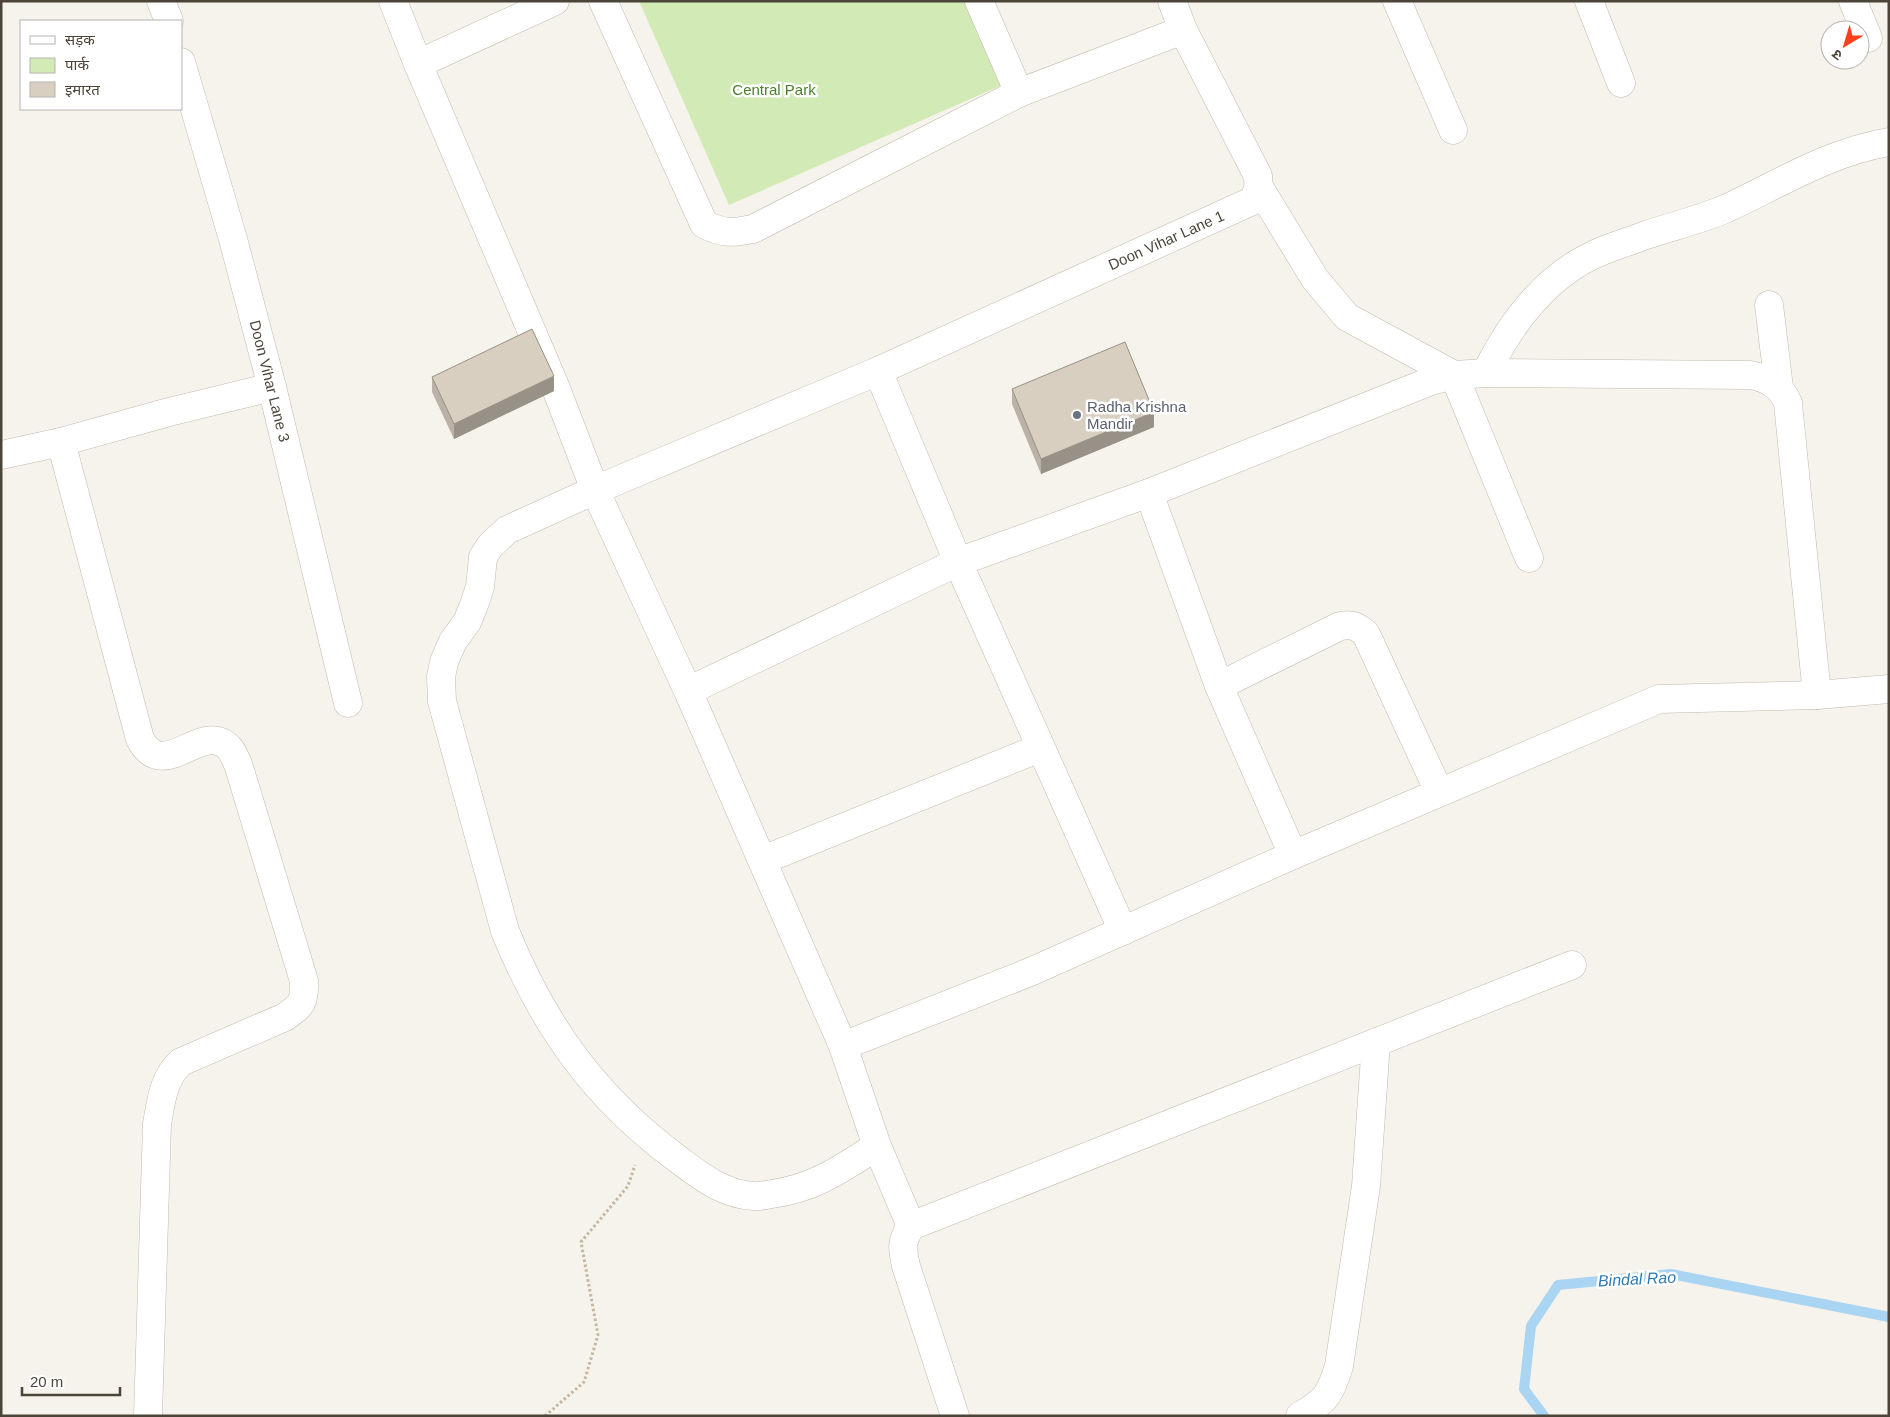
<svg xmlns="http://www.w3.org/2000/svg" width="1890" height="1417" font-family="Arial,'Noto Sans Devanagari',sans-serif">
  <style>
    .green { fill: #d2eab5 }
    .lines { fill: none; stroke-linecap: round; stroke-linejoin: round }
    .stream { stroke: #a9d4f2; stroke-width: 10 }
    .minor-casing { stroke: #c2bbae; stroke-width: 29 }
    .path { stroke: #c4b79f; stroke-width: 3; stroke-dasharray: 2.5 2.5; stroke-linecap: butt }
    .minor { stroke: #fff; stroke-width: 28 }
    .wall { fill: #bab2a6 }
    .shaded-wall { fill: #979187 }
    .building { fill: #d8cfc1; stroke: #979187 }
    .worship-dot { fill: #6b7280; stroke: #fff; stroke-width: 2 }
    .labels { text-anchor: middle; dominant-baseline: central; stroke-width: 5; stroke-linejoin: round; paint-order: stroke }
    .park-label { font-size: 15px; fill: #4a7f2a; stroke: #fff }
    .street-label { font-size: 15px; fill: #4b4439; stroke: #fff }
    .worship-label { font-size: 15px; fill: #5b616d; stroke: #fff; text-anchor: start }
    .water-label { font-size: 16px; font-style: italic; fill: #2e7ab2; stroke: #fff }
  </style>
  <rect width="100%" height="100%" fill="#f6f3ec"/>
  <!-- green -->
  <path class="green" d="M639,1H973L1009,82L729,205Z"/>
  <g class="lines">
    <!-- stream -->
    <path class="stream" d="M1544,1416L1524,1389L1531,1326L1558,1285L1671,1274L1889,1317"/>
    <defs>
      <g id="minor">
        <path d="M161,1L169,21"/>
        <path d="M393,1L418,64"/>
        <path d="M555,1L418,64L555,386L595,490L507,530L490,546L483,557L480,587L474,605L467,622L453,641L444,662L441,677L442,701L505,931C544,1027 595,1098 679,1160C702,1177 723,1194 753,1196C759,1197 765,1195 772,1194C815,1188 841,1169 877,1146"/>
        <path d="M603,1L704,224C723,234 733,233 753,229L1019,93L979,1"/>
        <path d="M1397,1L1453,130"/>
        <path d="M1589,1L1621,83"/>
        <path d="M1853,1L1868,38"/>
        <path d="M181,62L233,239L272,387L348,703"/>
        <path d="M1019,93L1183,30"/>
        <path d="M1259,187L1315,279L1347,317L1454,375L1529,558"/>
        <path d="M1769,305L1779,388"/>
        <path d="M878,371L1252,201C1258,193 1259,187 1258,176L1183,30L1172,1"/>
        <path d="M1486,373C1510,324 1543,279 1593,255C1610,247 1628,242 1646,235C1673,226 1699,220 1725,209C1779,184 1829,152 1889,142"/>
        <path d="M61,442L140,739C163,783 199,724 226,745C232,749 235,758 238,764L304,981C304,1003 303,1004 285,1017L181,1062C163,1078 161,1102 157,1124L148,1416"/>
        <path d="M1,455L61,442L169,412L272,387"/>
        <path d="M1219,686L1149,493L1431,381L1454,375L1486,373L1750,375C1768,378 1781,386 1788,403L1817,695"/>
        <path d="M688,691L595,490L878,371L958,562L688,691L843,1046"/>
        <path d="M1293,855L1219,686L1340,626C1352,624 1357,626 1366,634L1439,792"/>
        <path d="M763,860L1040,748"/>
        <path d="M1123,931L958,562L1149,493"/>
        <path d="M911,1226L877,1146L843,1046L1030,972L1293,855L1659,699L1817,695L1889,689"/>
        <path d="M955,1416L906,1266C902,1248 901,1242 911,1226L1572,965"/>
        <path d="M1300,1416C1326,1401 1330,1395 1339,1366L1366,1186L1376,1042"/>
      </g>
    </defs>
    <!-- minor casing -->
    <use href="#minor" class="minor-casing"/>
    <!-- path -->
    <path class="path" d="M545,1416L584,1382L598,1335L581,1242L628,1186L635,1165"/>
    <!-- minor -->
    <use href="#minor" class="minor"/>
  </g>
  <!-- wall -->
  <g class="wall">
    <path d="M432,377L554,391L454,439L432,392Z"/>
    <path d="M1012,389L1154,427L1041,474L1012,404Z"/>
  </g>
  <!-- shaded-wall -->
  <g class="shaded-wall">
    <path d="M554,376V391L454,439V424Z"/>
    <path d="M1154,412V427L1041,474V459Z"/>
  </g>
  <!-- building -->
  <g class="building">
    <path d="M532,329L554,376L454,424L432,377Z"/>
    <path d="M1125,342L1154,412L1041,459L1012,389Z"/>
  </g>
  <!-- markers -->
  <circle class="worship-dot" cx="1077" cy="415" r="5"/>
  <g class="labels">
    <!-- park labels -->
    <g class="park-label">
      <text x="774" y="89">Central Park</text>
    </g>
    <!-- street labels -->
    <g class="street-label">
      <text transform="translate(1166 240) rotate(-24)">Doon Vihar Lane 1</text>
      <text transform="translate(270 381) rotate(76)">Doon Vihar Lane 3</text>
    </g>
    <!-- worship labels -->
    <g class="worship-label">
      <text x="1087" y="406">Radha Krishna<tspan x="1087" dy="17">Mandir</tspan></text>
    </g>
    <!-- water labels -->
    <g class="water-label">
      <text transform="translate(1637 1279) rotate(-3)">Bindal Rao</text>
    </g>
  </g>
  <!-- border -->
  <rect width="1890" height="1417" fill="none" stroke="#4b4439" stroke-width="5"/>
  <!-- legend -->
  <rect x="20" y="20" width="162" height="90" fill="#ffffff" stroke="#b7b4b0"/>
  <rect x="30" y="36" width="25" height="8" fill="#ffffff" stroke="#b7b4b0"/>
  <text x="65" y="45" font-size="15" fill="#4b4439">सड़क</text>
  <rect x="30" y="58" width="25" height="15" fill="#d2eab5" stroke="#b7b4b0"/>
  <text x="65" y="70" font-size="15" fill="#4b4439">पार्क</text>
  <rect x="30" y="82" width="25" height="15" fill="#d8cfc1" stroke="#b7b4b0"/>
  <text x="65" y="95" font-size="15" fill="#4b4439">इमारत</text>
  <!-- north arrow -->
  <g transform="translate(1845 45) rotate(218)"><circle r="24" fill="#ffffff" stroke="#b7b4b0"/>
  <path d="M0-4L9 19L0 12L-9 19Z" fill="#fc3f1d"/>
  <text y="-8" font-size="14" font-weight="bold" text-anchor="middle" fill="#4b4439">उ</text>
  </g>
  <!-- scale -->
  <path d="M22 1387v8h98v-8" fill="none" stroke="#4b4439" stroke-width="2.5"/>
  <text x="30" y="1387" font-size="15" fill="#4b4439" stroke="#ffffff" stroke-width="4" paint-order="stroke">20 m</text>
</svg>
